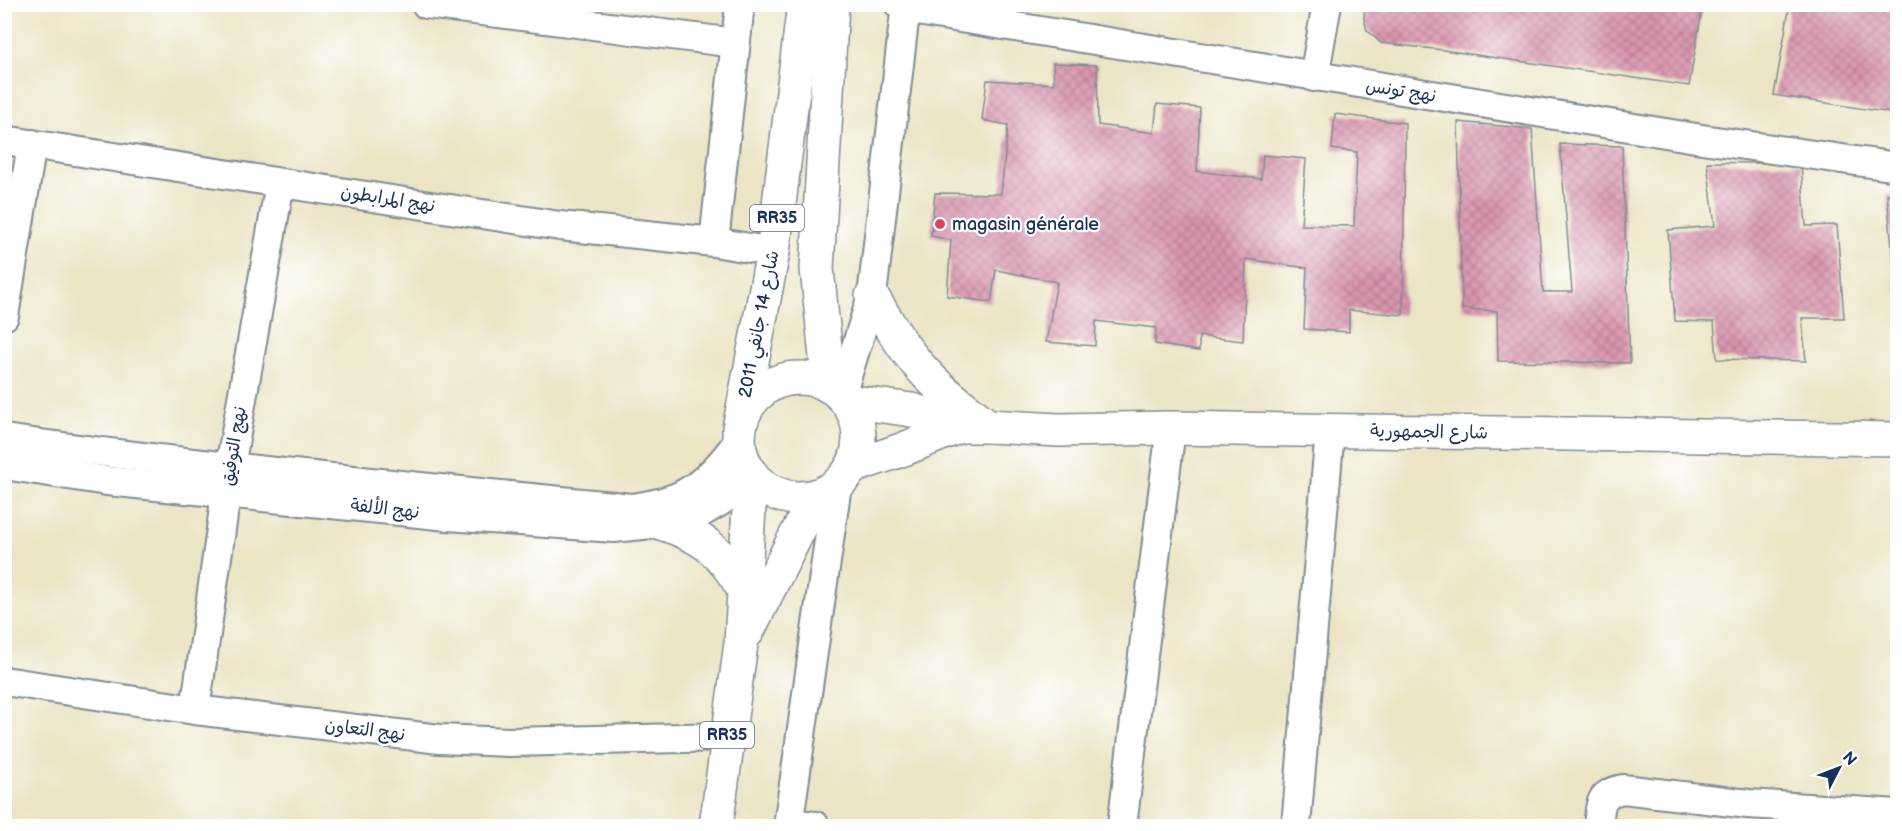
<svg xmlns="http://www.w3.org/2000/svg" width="1902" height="831" font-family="'Balsamiq Sans','Playpen Sans Arabic',sans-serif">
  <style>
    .building { fill: url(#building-cross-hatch) }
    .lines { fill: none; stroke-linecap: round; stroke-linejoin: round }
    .street-casing { stroke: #838a92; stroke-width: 32 }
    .secondary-casing { stroke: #838a92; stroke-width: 36 }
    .primary-casing { stroke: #838a92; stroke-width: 36 }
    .street { stroke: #fff; stroke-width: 28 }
    .secondary { stroke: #fff; stroke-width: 33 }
    .primary { stroke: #fff; stroke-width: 33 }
    .poi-dot { fill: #d1495b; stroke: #fff; stroke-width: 2 }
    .labels { text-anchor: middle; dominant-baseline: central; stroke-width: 4.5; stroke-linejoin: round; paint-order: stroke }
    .shield { fill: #fff; stroke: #5f6d8e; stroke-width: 1.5 }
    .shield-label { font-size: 16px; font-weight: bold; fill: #1b2f5e }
    .street-label { font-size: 18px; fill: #1b2f5e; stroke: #fff }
    .poi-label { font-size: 18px; fill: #1b2f5e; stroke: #fff; text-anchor: start }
  </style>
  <defs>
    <pattern id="building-cross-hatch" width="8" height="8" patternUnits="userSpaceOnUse" patternTransform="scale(1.5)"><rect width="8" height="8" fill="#db96af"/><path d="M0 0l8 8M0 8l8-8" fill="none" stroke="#b17b92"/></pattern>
  </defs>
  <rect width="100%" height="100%" fill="#fff"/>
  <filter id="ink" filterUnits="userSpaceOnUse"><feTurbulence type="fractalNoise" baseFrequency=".0167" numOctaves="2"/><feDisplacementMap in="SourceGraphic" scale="12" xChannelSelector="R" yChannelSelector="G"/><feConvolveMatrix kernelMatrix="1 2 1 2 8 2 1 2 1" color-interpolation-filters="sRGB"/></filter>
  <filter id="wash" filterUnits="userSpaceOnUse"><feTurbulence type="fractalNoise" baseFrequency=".008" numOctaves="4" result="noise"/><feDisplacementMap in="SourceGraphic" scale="24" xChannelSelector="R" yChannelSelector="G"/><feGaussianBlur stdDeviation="1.35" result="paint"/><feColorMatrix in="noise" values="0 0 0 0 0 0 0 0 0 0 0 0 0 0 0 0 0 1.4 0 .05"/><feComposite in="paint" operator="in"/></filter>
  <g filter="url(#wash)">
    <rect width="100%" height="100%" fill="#ebe5c6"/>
    <g id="blocks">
      <!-- building -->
      <g class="building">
        <path d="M1365,4H1703L1689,86L1443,50L1381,43L1367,30L1364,19Z"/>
        <path d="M1790,4H1898V114L1774,95Z"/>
        <path d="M1053,63L1097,65L1098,125L1154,133L1157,104L1200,108L1197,171L1261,179L1263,155L1306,159L1301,225L1354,226L1357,152L1332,149L1335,114L1405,123L1403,315L1349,310V332L1304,329L1307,268L1246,259L1243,341L1199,336V351L1155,344L1156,328L1096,321L1095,346L1046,342L1057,282L996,270L991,302L947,296L951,240L931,236L935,193L1001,194L1008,125L982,120L987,80L1054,84Z"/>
        <path d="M1458,122L1532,129L1543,292H1572L1560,144L1622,146L1630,363L1498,361L1497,311L1462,309Z"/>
        <path d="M1707,162L1801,164L1806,226L1837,225L1844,318H1802L1806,361L1717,359L1714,322L1675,321L1668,230L1715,226Z"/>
        <path d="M1887,194H1898V290H1896Z"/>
      </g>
    </g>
  </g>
  <g filter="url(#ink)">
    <use href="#blocks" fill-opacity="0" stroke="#838a92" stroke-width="1.5"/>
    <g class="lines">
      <defs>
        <g id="street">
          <path d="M426,4L735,43"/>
          <path d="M899,4L905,9L1702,139L1898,167"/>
          <path d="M1314,77L1327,4"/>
          <path d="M4,140L560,226L714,242L773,252"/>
          <path d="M714,242L740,4"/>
          <path d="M4,316L32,144"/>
          <path d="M841,395L872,296L906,4"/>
          <path d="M4,439C213,468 423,487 633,508C645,506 658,504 669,500C699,491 722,464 739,440"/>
          <path d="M4,465L107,481L448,516L614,528L661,523L699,514L721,501L748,469"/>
          <path d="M4,681L195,710L440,739L509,742L727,737"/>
          <path d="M195,710L230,467L280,183"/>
          <path d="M789,823L815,826"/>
          <path d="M788,826L837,485"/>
          <path d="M1122,826L1171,428"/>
          <path d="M1296,826L1330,430"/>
          <path d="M1598,826C1601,804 1598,794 1623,789L1749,804L1898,814"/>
        </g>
        <g id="secondary">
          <path d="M872,296C887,321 902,347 921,368C941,391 965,408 988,426"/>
          <path d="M847,401L912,410L960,426H988L1059,430L1171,428L1898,439"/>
          <path d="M852,467L904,449L960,426"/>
        </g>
        <g id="primary">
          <circle cx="799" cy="438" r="60"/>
          <path d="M829,386L817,269L832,4"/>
          <path d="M739,429L773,252L804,4"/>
          <path d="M661,523C705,537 721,551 744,590"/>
          <path d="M747,632L816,496"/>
          <path d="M716,826L741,644L751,474"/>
        </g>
      </defs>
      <!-- street casing -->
      <use href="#street" class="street-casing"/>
      <!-- secondary casing -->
      <use href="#secondary" class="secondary-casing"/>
      <!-- primary casing -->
      <use href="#primary" class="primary-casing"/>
      <!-- street -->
      <use href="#street" class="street"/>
      <!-- secondary -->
      <use href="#secondary" class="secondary"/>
      <!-- primary -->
      <use href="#primary" class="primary"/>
    </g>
  </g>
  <!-- markers -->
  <circle class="poi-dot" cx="940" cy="224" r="6"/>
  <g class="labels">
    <!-- shield labels -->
    <g class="shield">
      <rect x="750" y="205" width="54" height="26" rx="4.5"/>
      <rect x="700" y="722" width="54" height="26" rx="4.5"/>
    </g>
    <g class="shield-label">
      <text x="777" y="218">RR35</text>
      <text x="727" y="735">RR35</text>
    </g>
    <!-- street labels -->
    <g class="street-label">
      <text transform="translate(1401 91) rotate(9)">نهج تونس</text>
      <text transform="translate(388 199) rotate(9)">نهج المرابطون</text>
      <text transform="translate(759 324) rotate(-79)">شارع 14 جانفي 2011</text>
      <text transform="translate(1429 432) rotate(1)">شارع الجمهورية</text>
      <text transform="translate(234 446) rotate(-81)">نهج التوفيق</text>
      <text transform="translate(385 509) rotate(6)">نهج الألفة</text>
      <text transform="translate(365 730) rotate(7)">نهج التعاون</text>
    </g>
    <!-- poi labels -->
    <g class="poi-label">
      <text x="952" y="224">magasin générale</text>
    </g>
  </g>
  <!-- margin -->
  <rect width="1902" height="831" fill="none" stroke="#fff" stroke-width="24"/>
  <!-- north arrow -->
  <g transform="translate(1839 768) rotate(48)" stroke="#ffffff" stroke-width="4.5" paint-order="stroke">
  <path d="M0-4.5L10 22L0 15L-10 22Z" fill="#1b2f5e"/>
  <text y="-9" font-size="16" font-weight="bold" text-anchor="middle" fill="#1b2f5e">N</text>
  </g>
</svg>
